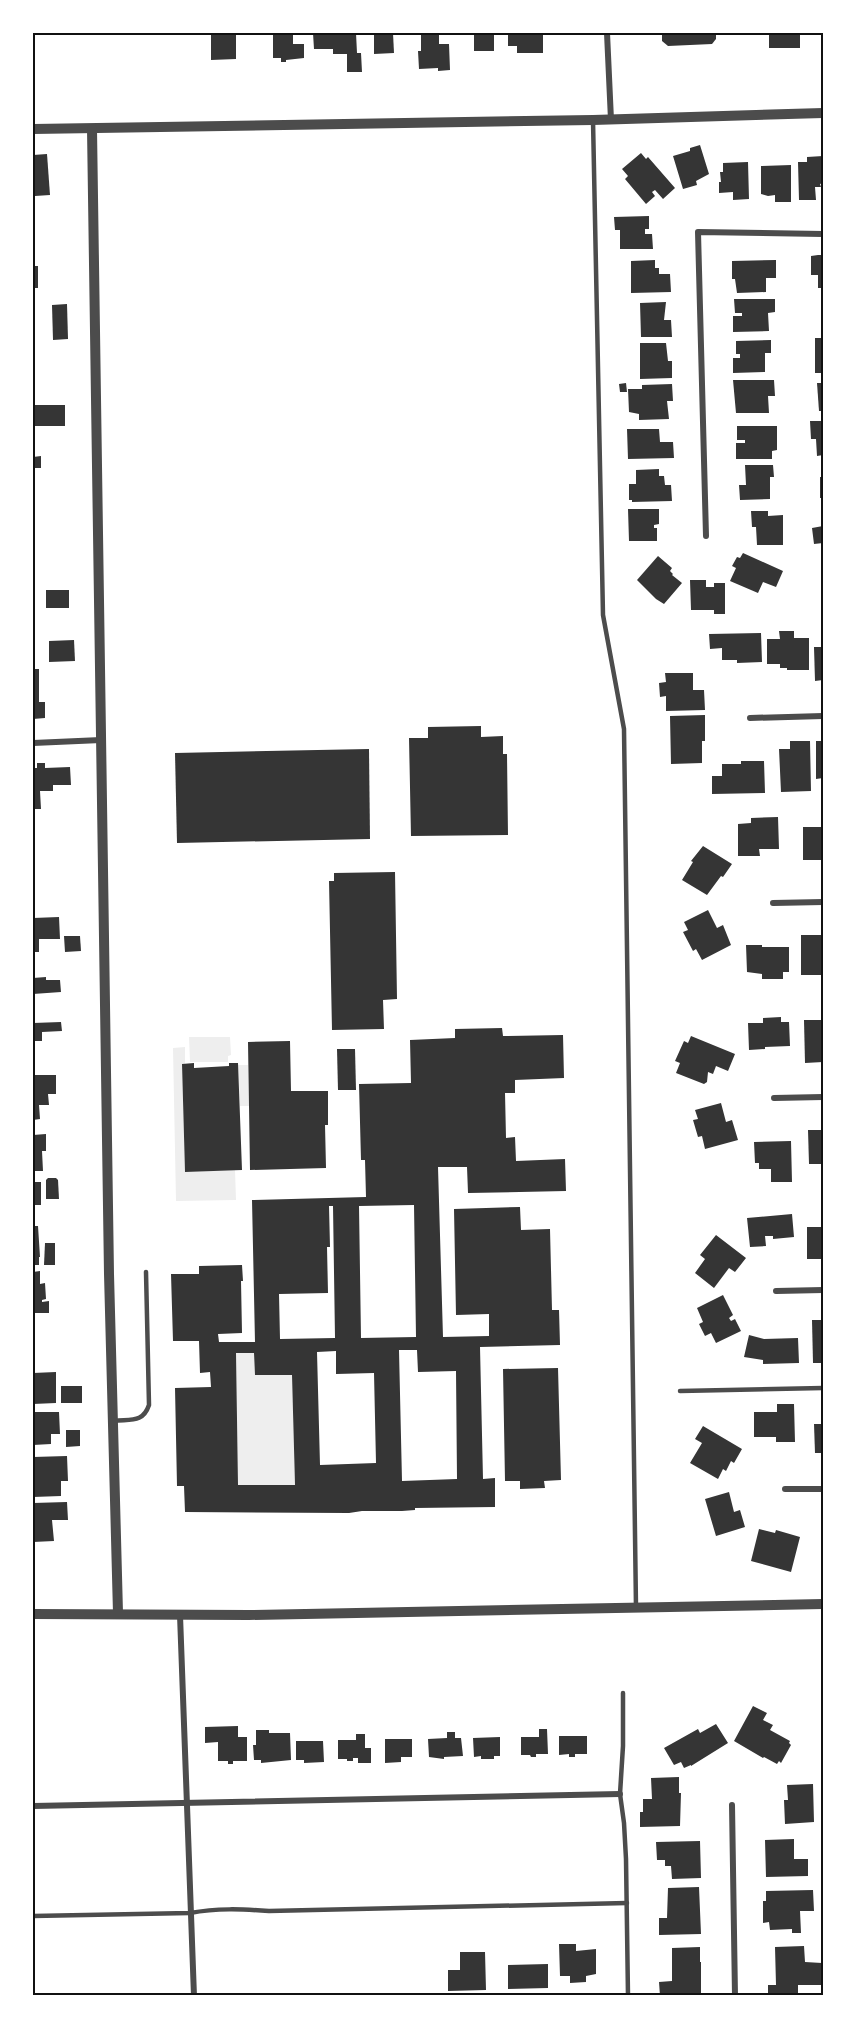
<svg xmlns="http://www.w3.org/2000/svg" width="856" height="2029" font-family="Literata,serif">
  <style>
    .green { fill: #eee }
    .building { fill: #353535; fill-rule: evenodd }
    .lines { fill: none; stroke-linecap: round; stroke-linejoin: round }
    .service { stroke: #4c4c4c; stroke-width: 4.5 }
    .minor { stroke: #4c4c4c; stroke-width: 6 }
    .tertiary { stroke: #4c4c4c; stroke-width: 10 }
    .neatline { fill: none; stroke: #111; stroke-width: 2 }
  </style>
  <rect width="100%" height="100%" fill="#fff"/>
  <!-- green -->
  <g class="green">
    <path d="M189,1037H230L231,1055L228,1056V1062H190Z"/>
    <path d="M185,1047V1064H182L185,1172L235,1170L236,1200L176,1201L173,1048Z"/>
    <path d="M238,1065H248L249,1106H240Z"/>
    <path d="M236,1353H254L255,1375H292L295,1485H238Z"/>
  </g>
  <!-- building -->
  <g class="building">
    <path d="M211,33H236V59L211,60Z"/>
    <path d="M273,33H293V44H304V58L286,60V62H281V58H273Z"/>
    <path d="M313,33H356L357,53H361L362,72H347V54H333V49H314Z"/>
    <path d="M374,33H393L394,53L374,54Z"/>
    <path d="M421,33H439V44H449L450,70L438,71V68L419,69L418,51H421Z"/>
    <rect x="474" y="33" width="20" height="18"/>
    <path d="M508,33H543V53H517V46H508Z"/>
    <path d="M662,33H716V39L712,44L668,46L662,41Z"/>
    <rect x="769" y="33" width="31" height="15"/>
    <path d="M700,145L709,174L696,181L697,185L683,189L673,156L690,151V148Z"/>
    <path d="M641,153L646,159L648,157L675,188L663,199L655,190L652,192L655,196L646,204L625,179L628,176L622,169Z"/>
    <path d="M47,154L50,195L35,196L33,155Z"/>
    <path d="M823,156V183L820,184L821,187H815L816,200H799L798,162H807V157Z"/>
    <path d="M748,162L749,199L733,200V192L719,193V182H721L720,172H723V163Z"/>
    <path d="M791,165V202H775V195L768,196L761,194V166Z"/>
    <path d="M649,216V229H645V234H652L653,249H620V230H615L614,217Z"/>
    <path d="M818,255H823V288H818V275H811V256Z"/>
    <path d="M655,260V268H659V274H670L671,292L631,293V261Z"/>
    <path d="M776,260V278H766V292L737,293L735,279H732V261Z"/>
    <rect x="33" y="266" width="5" height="22"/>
    <path d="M734,299H775V312L768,313L769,331L733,332V316H742V313H735Z"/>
    <path d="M666,302L664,320H671L672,337H641L640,303Z"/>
    <path d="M67,304L68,339L53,340L52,305Z"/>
    <rect x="815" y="338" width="8" height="35"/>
    <path d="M771,340V353H765V372L733,373V358H740V354H736V341Z"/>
    <path d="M640,343H666L668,361H672V378L640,379Z"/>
    <path d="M733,380H774L775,396H768L769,413H736Z"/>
    <path d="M626,383L627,392H620L619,384Z"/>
    <path d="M817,383H823V411H819Z"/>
    <path d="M672,384L673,401H667L669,419L639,420V414L629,412L628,389H642V385Z"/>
    <rect x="33" y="405" width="32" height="21"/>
    <path d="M810,421H823V455L817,456L816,439H811Z"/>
    <path d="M737,426H777V450L772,451V459H736V443H745V440H737Z"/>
    <path d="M627,429H659L660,442H673L674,458L628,459Z"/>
    <path d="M41,456V468H33V457Z"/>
    <path d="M745,465H773L774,477H770V499L740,500L739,485H746Z"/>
    <path d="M659,469V476H664L665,485H671L672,501L632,502V500H629V484H636V470Z"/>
    <rect x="820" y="477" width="3" height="21"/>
    <path d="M628,509H659V524L654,525V528H657V541H629Z"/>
    <path d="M751,511H768V516L783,515V545H757L756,527H752Z"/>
    <path d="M823,526V543L814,544L812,528Z"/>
    <path d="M743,553L783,571L776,587L763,582L758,593L730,581L736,568L732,566L737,557L740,558Z"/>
    <path d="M658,556L672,568L670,571L673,574L672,575L682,583L664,604L656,599L637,580Z"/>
    <path d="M690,580H706V587H714V583H725V614H714V610H691Z"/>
    <rect x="46" y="590" width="23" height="18"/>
    <path d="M779,631H794V638H809V670H787V668H780V664H767V639H780Z"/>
    <path d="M761,633L762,662L737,663V660H722V648L710,649L709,634Z"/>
    <path d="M74,640L75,661L49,662V641Z"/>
    <path d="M814,647H823V680L815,681Z"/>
    <path d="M33,669H39V702H45V718L33,719Z"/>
    <path d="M665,673H693V690H704L705,710L666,711V696L660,697L659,683L666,682Z"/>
    <path d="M705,715V741H702V763L671,764L670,716Z"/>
    <path d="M481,726V737L503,736V754H507L508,835L411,836L409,738H428V727Z"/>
    <path d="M790,741H810L811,791L781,792L779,749H790Z"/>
    <path d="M816,741H823V778L816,779Z"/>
    <path d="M369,749L370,839L177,843L175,753Z"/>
    <path d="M741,761H764L765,793L712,794V776H722V764H741Z"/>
    <path d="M37,763H45V768L70,767L71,785H53V791H40L41,809H33V768H37Z"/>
    <path d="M778,817L779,849H759L760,856H738V824L751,823V818Z"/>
    <path d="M803,827H823V868H821V860H803Z"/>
    <path d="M703,846L732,864L723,877L721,876L707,895L682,880L693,862L691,861Z"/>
    <path d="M395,872L397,999L383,1000L384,1029L332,1030L329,881H334V873Z"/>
    <path d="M708,910L717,928L723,925L731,945L702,960L696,949L693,951L683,932L688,930L684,922Z"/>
    <path d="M59,917L60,939H39V952H33V918Z"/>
    <rect x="801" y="935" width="22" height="40"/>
    <path d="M64,936H80L81,951L65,952Z"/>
    <path d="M746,945H762V947H789V972H783V979H762V974L747,972Z"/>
    <path d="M46,977V980H60L61,992L33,994V978Z"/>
    <path d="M781,1017V1022H789L790,1046L765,1047V1049L749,1050L748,1023H763V1018Z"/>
    <path d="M804,1020H823V1062L805,1063Z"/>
    <path d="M61,1022L62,1031L42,1032V1041H33V1023Z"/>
    <path d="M502,1028L503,1036L563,1035L564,1078L515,1080V1093H505L506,1138L515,1137L516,1161L565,1159L566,1191L468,1193L467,1167H438L443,1337L489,1336V1314L456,1315L454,1209L520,1207L521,1230L550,1229L552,1310H559L560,1345L480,1347L483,1479L495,1478V1507L415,1508V1510L402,1511H362L349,1513L185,1512L184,1486H177L175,1388L211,1387L210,1372L200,1373L199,1341H173L171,1274H199V1266L242,1265L243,1281H241L242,1333L218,1334L219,1342H255L252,1200L366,1197L365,1160H361L359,1084L411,1083L410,1040L455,1038V1029ZM414,1205L416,1337L361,1338L359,1206ZM329,1206H333L335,1338L280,1339L279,1294L328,1293L327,1247H330ZM399,1350H417L418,1372L456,1371L457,1479L402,1481ZM336,1351V1374L374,1373L376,1463L320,1465L317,1352ZM236,1353H254L255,1375H292L295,1485H238Z"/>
    <path d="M691,1036L735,1054L728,1071L716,1066L713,1074L708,1072L707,1082L704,1084L676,1073L680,1063L675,1061L684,1041L688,1043Z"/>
    <path d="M290,1041L291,1091H328V1125H325L326,1168L250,1170L248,1042Z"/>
    <path d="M337,1049H355L356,1090H338Z"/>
    <path d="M194,1063V1068L229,1066V1063H238L242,1170L185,1172L182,1064Z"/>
    <path d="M33,1075H56V1094H48L49,1105H39L40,1119L33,1120Z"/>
    <path d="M721,1103L726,1122L732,1120L738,1140L705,1149L702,1136L698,1137L693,1120L698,1119L695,1110Z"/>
    <path d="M808,1130H823V1164H809Z"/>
    <path d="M46,1134V1151H42L43,1171H33V1135Z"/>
    <path d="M791,1141L792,1182H771V1169H759V1163H755L754,1142Z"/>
    <path d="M48,1178H56L58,1180L59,1199H46V1180Z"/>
    <rect x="33" y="1182" width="8" height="23"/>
    <path d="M792,1214L794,1237L773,1239V1236H765L766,1246L750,1247L747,1218Z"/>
    <path d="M33,1226H38L40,1257H39V1265H33Z"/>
    <rect x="807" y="1227" width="16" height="32"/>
    <path d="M716,1235L746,1258L735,1272L729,1268L714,1288L695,1273L705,1259L700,1255Z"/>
    <path d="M45,1243H55V1265H44Z"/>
    <path d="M40,1271V1284L45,1283L46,1299L42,1300V1302L49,1301V1313H33V1272Z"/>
    <path d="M723,1295L733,1315L729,1318L731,1321L735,1319L741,1331L716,1343L711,1333L705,1336L699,1324L703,1322L697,1308Z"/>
    <path d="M812,1320H823L822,1363H813Z"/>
    <path d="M749,1335L764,1339L798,1338L799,1363L763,1364V1360L744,1357Z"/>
    <path d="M558,1368L561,1480L544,1481L545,1488L520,1489V1481H505L503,1369Z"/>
    <path d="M56,1372V1403L33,1404V1373Z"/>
    <rect x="61" y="1386" width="21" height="17"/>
    <path d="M777,1404H794L795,1442H776V1437H754V1412H777Z"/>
    <path d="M33,1412H59L60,1434H51V1444L33,1445Z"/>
    <path d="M814,1424H823V1453H815Z"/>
    <path d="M703,1426L742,1449L734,1463L731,1461L726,1471L723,1469L718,1479L690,1463L702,1443L695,1439Z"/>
    <path d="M66,1430H80V1446L66,1447Z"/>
    <path d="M67,1456L68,1481H61V1496L33,1497V1457Z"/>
    <path d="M729,1492L734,1512L740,1510L745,1527L716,1536L705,1499Z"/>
    <path d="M67,1502L68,1520H52L54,1541L33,1542V1503Z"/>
    <rect x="821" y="1526" width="2" height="20"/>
    <path d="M759,1529L775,1533L776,1530L800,1537L791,1572L751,1561Z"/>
    <path d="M753,1706L767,1713L763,1720L773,1725L770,1730L790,1741L789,1743L791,1745L781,1763L779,1761L777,1764L764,1757L763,1758L734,1741Z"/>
    <path d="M716,1724L728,1743L691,1766V1765L684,1768L681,1762L674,1765L664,1748L698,1729L700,1733Z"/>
    <path d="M238,1726V1737H247V1761H233V1764H228V1761H218V1742L205,1743V1727Z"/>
    <path d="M539,1729H547L548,1754H536V1757H531L530,1755H521V1737H539Z"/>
    <path d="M256,1730H269V1733H290L291,1760L261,1763V1760H254L253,1745H256Z"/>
    <path d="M447,1732H455V1738H461L463,1756L444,1757V1759L429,1757L428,1739L447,1738Z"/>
    <path d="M356,1734H365V1748H371V1763H358V1758H353V1761H347V1759H338V1740H356Z"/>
    <path d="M559,1736H587V1754H575V1757H569V1754L559,1755Z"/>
    <path d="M500,1737V1756H494V1759H481V1756L474,1757L473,1738Z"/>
    <path d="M385,1739H412V1757H401V1762L385,1763Z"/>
    <path d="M296,1741H323L324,1762L304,1763V1760H296Z"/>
    <path d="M679,1777V1793H681L680,1826L640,1827V1812H643V1799H652L651,1778Z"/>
    <path d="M813,1784L814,1822L785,1824L784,1800H788L787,1785Z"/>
    <path d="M794,1839V1859H808V1876L766,1877L765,1840Z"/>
    <path d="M700,1841L701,1878L672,1879L671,1866H665V1860H657L656,1842Z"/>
    <path d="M699,1887L701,1934L659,1935V1918H667L668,1888Z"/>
    <path d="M813,1890L814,1911H800L801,1933H792V1929L770,1930L769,1922L763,1923V1901H766V1891Z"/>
    <path d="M559,1944H576V1951L596,1949V1974L586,1976V1982L570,1983V1976H560Z"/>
    <path d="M804,1946L805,1962L822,1963L823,1985H798V1996H768V1985H776L775,1947Z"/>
    <path d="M700,1947V1962H701V1996H660L659,1982L672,1981V1948Z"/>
    <path d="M460,1952H485L486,1990L448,1991V1970H460Z"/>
    <path d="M548,1964V1988L508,1989V1965Z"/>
  </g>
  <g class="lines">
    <!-- service -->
    <g class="service">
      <path d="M593,120L603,615L624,729L636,1607"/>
      <path d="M680,1391L823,1388"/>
      <path d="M114,1421C131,1419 143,1423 149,1405L146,1272"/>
      <path d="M623,1693V1746L620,1794L624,1823L626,1859L628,1996"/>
      <path d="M33,1916L190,1913C217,1908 242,1909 269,1911L627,1903"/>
    </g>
    <!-- minor -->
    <g class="minor">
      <path d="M607,33L611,120"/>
      <path d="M706,536L698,232L823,234"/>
      <path d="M750,718L823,716"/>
      <path d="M33,743L101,740"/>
      <path d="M773,903L823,902"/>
      <path d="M774,1098L823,1097"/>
      <path d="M776,1291L823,1290"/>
      <path d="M785,1489H823"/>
      <path d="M180,1615L194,1996"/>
      <path d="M732,1805L735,1996"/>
      <path d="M33,1806L620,1794"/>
    </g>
    <!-- tertiary -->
    <g class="tertiary">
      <path d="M33,129L593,120L823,113"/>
      <path d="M92,129L109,1274L118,1613"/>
      <path d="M33,1614L249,1615L823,1604"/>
    </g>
  </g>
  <!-- border -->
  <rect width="856" height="2029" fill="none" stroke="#ffffff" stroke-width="69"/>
  <rect x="34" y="34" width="788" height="1960" class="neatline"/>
</svg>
